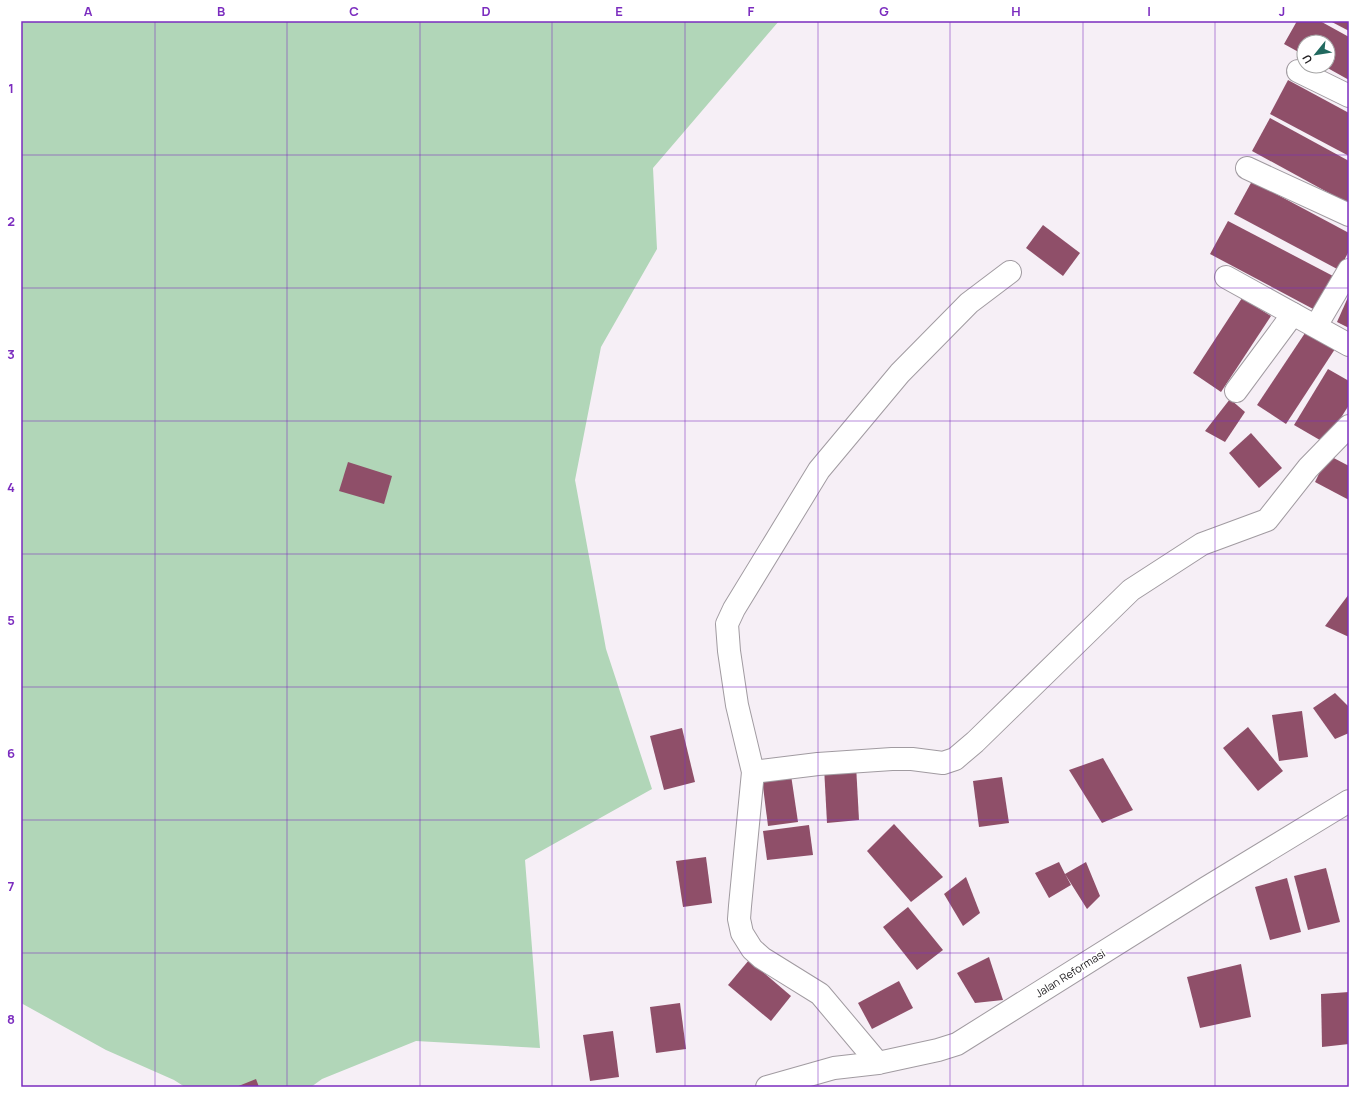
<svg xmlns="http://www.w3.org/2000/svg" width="1370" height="1108" font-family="Manrope,sans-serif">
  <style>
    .green { fill: #b1d6b8 }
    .building { fill: #8f4f69 }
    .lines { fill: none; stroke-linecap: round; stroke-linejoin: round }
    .minor-casing { stroke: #a19ba1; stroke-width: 24 }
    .minor { stroke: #fff; stroke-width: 22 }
    .grid { fill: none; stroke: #7b2cbf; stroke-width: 1; stroke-opacity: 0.55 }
    .labels { text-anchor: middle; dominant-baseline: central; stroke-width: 4; stroke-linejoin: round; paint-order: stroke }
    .street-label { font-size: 11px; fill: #1f1d1f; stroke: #fff }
    .neatline { fill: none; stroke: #7b2cbf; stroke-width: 1.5 }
    .grid-label { font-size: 13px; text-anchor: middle; font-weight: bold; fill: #7b2cbf }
  </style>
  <rect width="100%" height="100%" fill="#f6eff6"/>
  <!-- green -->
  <path class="green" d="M21,21H779L653,168L657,249L601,347L575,480L606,649L652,789L525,860L540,1048L416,1041L322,1079L311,1087H185L174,1080L106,1050L21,1003Z"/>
  <!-- building -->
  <g class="building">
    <path d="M1297,21H1320L1349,37V80L1324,66H1328V42H1304V55L1284,44Z"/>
    <path d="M1330,21H1349V31Z"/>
    <path d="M1288,80L1349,113V156L1270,114Z"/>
    <path d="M1270,118L1349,161V204L1252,151Z"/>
    <path d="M1252,181L1349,233V251L1339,270L1234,214Z"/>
    <path d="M1228,221L1333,276L1315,310L1210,254Z"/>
    <path d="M1043,225L1080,253L1063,276L1026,248Z"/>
    <path d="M1349,295V328L1337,322Z"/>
    <path d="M1242,298L1271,316L1221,392L1193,373Z"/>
    <path d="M1307,330L1335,349L1286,424L1257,405Z"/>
    <path d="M1328,369L1349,381V405L1325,443L1294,425Z"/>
    <path d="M1230,399L1245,412L1225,442L1205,431Z"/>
    <path d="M1251,433L1282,468L1259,488L1229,453Z"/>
    <path d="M1328,455L1349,466V500L1315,482Z"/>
    <path d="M348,462L392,476L384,504L339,491Z"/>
    <path d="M1349,594V637L1325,626Z"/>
    <path d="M1335,693L1349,707V733L1335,739L1313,708Z"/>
    <path d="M1302,711L1308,757L1279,761L1272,715Z"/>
    <path d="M1248,727L1283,771L1258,791L1223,748Z"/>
    <path d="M682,728L695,782L664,790L650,736Z"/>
    <path d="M1103,758L1133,810L1102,823L1069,770Z"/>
    <path d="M856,765L859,820L827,823L824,767Z"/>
    <path d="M791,775L798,822L768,826L762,779Z"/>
    <path d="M1002,777L1009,823L979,827L973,781Z"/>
    <path d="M894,824L943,877L911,902L867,851Z"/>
    <path d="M809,825L813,855L767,860L763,831Z"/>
    <path d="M706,857L712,903L683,907L676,861Z"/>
    <path d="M1059,862L1065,874L1086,862L1100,896L1087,909L1065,874L1071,885L1049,898L1035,873Z"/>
    <path d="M1326,868L1340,922L1308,930L1294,876Z"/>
    <path d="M966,877L980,913L963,926L944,894Z"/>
    <path d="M1287,878L1301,932L1270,940L1255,887Z"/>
    <path d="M908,907L943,950L917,970L883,927Z"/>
    <path d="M989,957L1003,1000L975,1003L957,973Z"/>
    <path d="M749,960L791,996L771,1021L728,985Z"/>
    <path d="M1241,964L1251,1017L1200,1028L1187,977Z"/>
    <path d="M899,981L913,1008L872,1029L858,1003Z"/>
    <path d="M1349,992V1044L1322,1047L1321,994Z"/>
    <path d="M680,1003L686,1049L656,1053L650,1007Z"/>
    <path d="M613,1031L619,1077L590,1081L583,1035Z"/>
    <path d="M256,1079L259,1087H236Z"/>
  </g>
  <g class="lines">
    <defs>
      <g id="minor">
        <path d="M1298,71L1349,96"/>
        <path d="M1247,168L1349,215"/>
        <path d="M1226,277L1349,345"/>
        <path d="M1316,326L1349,270"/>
        <path d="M1236,391L1293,314"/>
        <path d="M753,772L818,764L892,759H912L943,763L955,759L975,742L1131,590L1202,544L1267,520L1308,468L1349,426"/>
        <path d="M878,1063L820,994L762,958L752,949L742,933L739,919L740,906L753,772L737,705L729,651L727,624L734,609L819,470L900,373L969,303L1010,272"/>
        <path d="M767,1087L834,1068L878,1063L938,1050L957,1044L1206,888L1349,801"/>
      </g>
    </defs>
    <!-- minor casing -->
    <use href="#minor" class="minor-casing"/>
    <!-- minor -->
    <use href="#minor" class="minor"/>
  </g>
  <!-- grid -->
  <path class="grid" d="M155,21V1087M287,21V1087M420,21V1087M552,21V1087M685,21V1087M818,21V1087M950,21V1087M1083,21V1087M1215,21V1087M21,155H1349M21,288H1349M21,421H1349M21,554H1349M21,687H1349M21,820H1349M21,953H1349"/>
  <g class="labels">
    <!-- street labels -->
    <g class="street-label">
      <text transform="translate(1070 973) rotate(-32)">Jalan Reformasi</text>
    </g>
  </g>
  <!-- border -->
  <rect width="1370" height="1108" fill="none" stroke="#ffffff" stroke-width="44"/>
  <!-- north arrow -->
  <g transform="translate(1316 54) rotate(240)"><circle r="19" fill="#ffffff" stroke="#a5a5a5"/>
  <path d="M0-3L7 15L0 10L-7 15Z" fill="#21695f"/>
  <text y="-6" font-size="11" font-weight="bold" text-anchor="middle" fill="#1f1d1f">U</text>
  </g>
  <rect x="22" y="22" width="1326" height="1064" class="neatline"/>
  <g class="grid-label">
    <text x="88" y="16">A</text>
    <text x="221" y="16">B</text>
    <text x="354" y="16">C</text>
    <text x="486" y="16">D</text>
    <text x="619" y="16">E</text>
    <text x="751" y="16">F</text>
    <text x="884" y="16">G</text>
    <text x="1016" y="16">H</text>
    <text x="1149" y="16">I</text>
    <text x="1282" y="16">J</text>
    <text x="11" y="93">1</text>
    <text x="11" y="226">2</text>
    <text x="11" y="359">3</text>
    <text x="11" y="492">4</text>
    <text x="11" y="625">5</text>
    <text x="11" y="758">6</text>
    <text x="11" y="891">7</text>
    <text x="11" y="1024">8</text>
  </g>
</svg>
